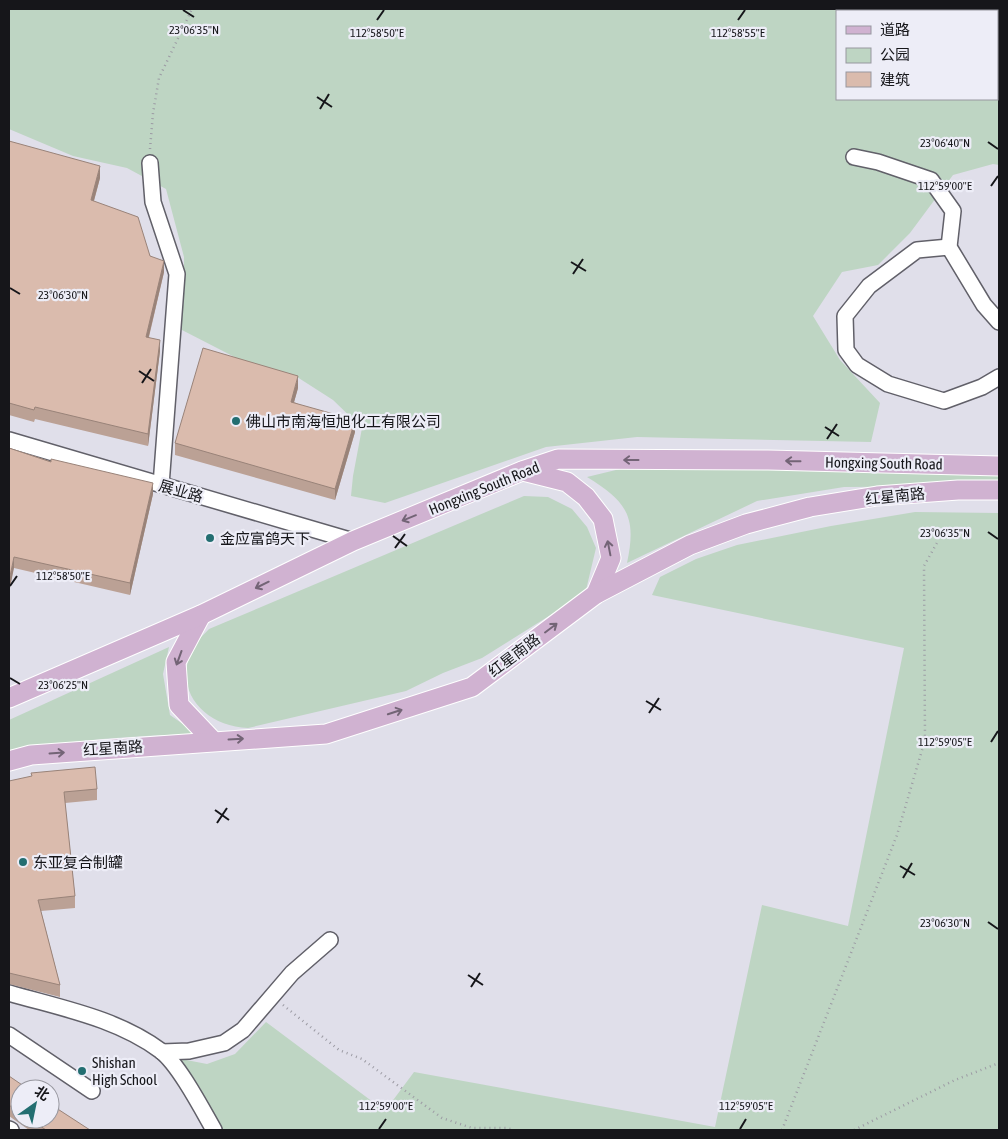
<svg xmlns="http://www.w3.org/2000/svg" width="1008" height="1139" font-family="'Asap Condensed','Noto Sans SC',sans-serif">
  <style>
    .green { fill: #bed5c3; fill-rule: evenodd }
    .lines { fill: none; stroke-linecap: round; stroke-linejoin: round }
    .minor-casing { stroke: #616069; stroke-width: 18 }
    .major-casing { stroke: #fff; stroke-width: 21 }
    .path { stroke: #9c9ba4; stroke-width: 2.5; stroke-dasharray: 1 4; stroke-linecap: butt }
    .minor { stroke: #fff; stroke-width: 15 }
    .major { stroke: #d0b2d1; stroke-width: 19 }
    .wall { fill: #bba195 }
    .shaded-wall { fill: #998379 }
    .building { fill: #dabbad; stroke: #998379 }
    .oneway { stroke: #736476 }
    .ticks { fill: none; stroke: #16161a; stroke-width: 2 }
    .poi-dot { fill: #236e71; stroke: #ededf7; stroke-width: 2 }
    .labels { text-anchor: middle; dominant-baseline: central; stroke-width: 4.5; stroke-linejoin: round; paint-order: stroke }
    .poi-label { font-size: 15px; fill: #16161a; stroke: #ededf7; text-anchor: start }
    .street-label { font-size: 15px; fill: #16161a; stroke: #ededf7 }
    .ticks-label { font-size: 12px; text-anchor: middle; fill: #16161a; stroke: #ededf7; stroke-width: 4.5; stroke-linejoin: round; paint-order: stroke }
  </style>
  <rect width="100%" height="100%" fill="#e0dfea"/>
  <!-- green -->
  <g class="green">
    <path d="M9,9H999V165L993,164L953,175L910,233L878,265L842,272L813,316L840,360L880,403L871,442L637,437L546,447L385,503L351,496L353,476L362,428L333,400L294,375L252,366L180,329L184,299V257L166,189L127,168L73,156L9,129ZM837,11H997V99H837Z"/>
    <path d="M748,466L999,475V486L844,487L757,501L627,563C637,516 627,502 587,477L620,469Z"/>
    <path d="M524,496L548,497L572,509L587,527L596,548L586,590L576,599L482,658L443,673L406,691L248,728C202,726 169,687 196,643C199,638 205,634 209,629Z"/>
    <path d="M915,512L999,513V1130H223L199,1086L176,1058L207,1064L235,1054L266,1022L385,1111L414,1072L715,1127L762,905L848,926L904,648L652,595L660,577L696,559L737,545L831,526Z"/>
    <path d="M169,647L163,674L170,715L197,734C134,736 71,739 9,753V720Z"/>
  </g>
  <g class="lines">
    <defs>
      <g id="minor">
        <path d="M854,157L878,162L931,180L953,211L949,247L984,305L999,322"/>
        <path d="M150,163L153,202L177,274L161,485"/>
        <path d="M949,247L917,250L869,286L845,316L846,350L857,365L888,384L944,401L982,387L999,377"/>
        <path d="M9,440L353,541"/>
        <path d="M9,993C60,1008 117,1018 161,1051C179,1065 202,1109 214,1130"/>
        <path d="M9,1035L92,1091"/>
        <path d="M162,1052L189,1051L224,1043L243,1030L292,973L330,940"/>
        <path d="M9,1129L11,1130"/>
      </g>
      <g id="major">
        <path d="M523,471L567,482L586,497L603,519L611,558L596,594"/>
        <path d="M201,615L176,662L179,705L213,741"/>
        <path d="M9,698L201,615L353,541L522,471L558,459L768,460L999,466"/>
        <path d="M9,761L31,755L326,734L472,687L596,594L690,545L746,524L810,507L877,496L958,490H999"/>
      </g>
    </defs>
    <!-- minor casing -->
    <use href="#minor" class="minor-casing"/>
    <!-- major casing -->
    <use href="#major" class="major-casing"/>
    <!-- path -->
    <g class="path">
      <path d="M150,149L153,113L159,78L192,9"/>
      <path d="M283,1005L339,1050L362,1059L442,1118L472,1128H506L514,1130"/>
      <path d="M782,1130L897,835L925,740L924,566L938,541"/>
      <path d="M854,1130L955,1080L999,1063"/>
    </g>
    <!-- minor -->
    <use href="#minor" class="minor"/>
    <!-- major -->
    <use href="#major" class="major"/>
  </g>
  <!-- wall -->
  <g class="wall">
    <path d="M9,141L100,178L94,201L150,256L164,272L149,337L160,351L148,446L35,419L34,422L9,415Z"/>
    <path d="M298,388L294,402L355,432L335,500L175,455V443Z"/>
    <path d="M9,448L153,494L130,595L14,568Z"/>
    <path d="M9,781L97,789V800L65,803L75,896V908L41,911L60,985V997L9,984Z"/>
    <path d="M9,1076L20,1089V1119H50L90,1130H29L9,1116Z"/>
  </g>
  <!-- shaded-wall -->
  <g class="shaded-wall">
    <path d="M100,166V178L91,211V200Z"/>
    <path d="M164,261V272L146,348V337Z"/>
    <path d="M160,340V351L148,446V434Z"/>
    <path d="M298,376V388L291,413V402Z"/>
    <path d="M355,420V432L335,500V489Z"/>
    <path d="M153,483V494L130,595V583Z"/>
    <path d="M14,557V568L9,593V581Z"/>
  </g>
  <!-- building -->
  <g class="building">
    <path d="M9,141L100,166L91,200L138,217L150,256L164,261L146,337L160,340L148,434L35,407L34,410L9,403Z"/>
    <path d="M203,348L298,376L291,402L355,420L335,489L175,443Z"/>
    <path d="M9,448L51,462V459L153,483L130,583L14,557L9,581Z"/>
    <path d="M95,767L97,789L64,792L75,896L38,900L60,985L9,973V781L32,776L31,773Z"/>
    <path d="M9,1076L28,1089H20V1113L9,1105Z"/>
    <path d="M50,1104L90,1130H46L30,1119H50Z"/>
  </g>
  <!-- one-way arrows -->
  <defs><path id="oneway-shaft" d="M-6 0H5M1.5-3L5.5 0L1.5 3" fill="none" stroke-width="1.6" stroke-linecap="round" stroke-linejoin="round" transform="scale(1.25)"/></defs>
  <g class="oneway">
    <use href="#oneway-shaft" transform="translate(631 460) rotate(-180)"/>
    <use href="#oneway-shaft" transform="translate(793 461) rotate(-179)"/>
    <use href="#oneway-shaft" transform="translate(409 518) rotate(158)"/>
    <use href="#oneway-shaft" transform="translate(609 548) rotate(-101)"/>
    <use href="#oneway-shaft" transform="translate(262 585) rotate(154)"/>
    <use href="#oneway-shaft" transform="translate(551 628) rotate(-37)"/>
    <use href="#oneway-shaft" transform="translate(179 658) rotate(110)"/>
    <use href="#oneway-shaft" transform="translate(395 712) rotate(-18)"/>
    <use href="#oneway-shaft" transform="translate(236 739) rotate(-3)"/>
    <use href="#oneway-shaft" transform="translate(57 753) rotate(-4)"/>
  </g>
  <!-- ticks -->
  <path class="ticks" d="M183,10L194,17M377,20L384,10M738,20L745,10M317,97L332,107M320,109L329,94M988,142L998,149M991,186L998,176M571,262L586,271M573,274L583,259M10,288L20,294M139,371L154,381M142,383L151,369M825,427L839,436M827,439L837,424M988,532L998,539M393,536L407,546M395,548L405,534M10,586L17,576M10,678L20,684M646,701L661,710M649,713L659,698M991,742L998,731M215,810L229,820M217,823L227,808M900,866L915,875M903,878L912,863M988,922L998,929M468,975L483,985M471,987L480,973M379,1129L386,1119M740,1129L746,1119"/>
  <!-- markers -->
  <g class="poi-dot">
    <circle cx="236" cy="421" r="5"/>
    <circle cx="210" cy="538" r="5"/>
    <circle cx="23" cy="862" r="5"/>
    <circle cx="82" cy="1071" r="5"/>
  </g>
  <g class="labels">
    <!-- poi labels -->
    <g class="poi-label">
      <text x="246" y="421">佛山市南海恒旭化工有限公司</text>
      <text x="220" y="538">金应富鸽天下</text>
      <text x="33" y="862">东亚复合制罐</text>
      <text x="92" y="1062">Shishan<tspan x="92" dy="17">High School</tspan></text>
    </g>
    <!-- street labels -->
    <g class="street-label">
      <text transform="translate(884 463) rotate(1)">Hongxing South Road</text>
      <text transform="translate(484 488) rotate(-22)">Hongxing South Road</text>
      <text transform="translate(181 491) rotate(16)">展业路</text>
      <text transform="translate(895 496) rotate(-6)">红星南路</text>
      <text transform="translate(514 655) rotate(-37)">红星南路</text>
      <text transform="translate(113 748) rotate(-4)">红星南路</text>
    </g>
  </g>
  <g class="ticks-label">
    <text x="194" y="34">23°06'35"N</text>
    <text x="738" y="37">112°58'55"E</text>
    <text x="377" y="37">112°58'50"E</text>
    <text x="945" y="147">23°06'40"N</text>
    <text x="945" y="190">112°59'00"E</text>
    <text x="63" y="299">23°06'30"N</text>
    <text x="945" y="537">23°06'35"N</text>
    <text x="63" y="580">112°58'50"E</text>
    <text x="63" y="689">23°06'25"N</text>
    <text x="945" y="746">112°59'05"E</text>
    <text x="945" y="927">23°06'30"N</text>
    <text x="386" y="1110">112°59'00"E</text>
    <text x="746" y="1110">112°59'05"E</text>
  </g>
  <!-- border -->
  <rect width="1008" height="1139" fill="none" stroke="#16161a" stroke-width="20"/>
  <!-- legend -->
  <rect x="836" y="10" width="162" height="90" fill="#ededf7" stroke="#97979f"/>
  <rect x="846" y="26" width="25" height="8" fill="#d0b2d1" stroke="#97979f"/>
  <text x="880" y="35" font-size="15" fill="#16161a">道路</text>
  <rect x="846" y="48" width="25" height="15" fill="#bed5c3" stroke="#97979f"/>
  <text x="880" y="60" font-size="15" fill="#16161a">公园</text>
  <rect x="846" y="72" width="25" height="15" fill="#dabbad" stroke="#97979f"/>
  <text x="880" y="85" font-size="15" fill="#16161a">建筑</text>
  <!-- north arrow -->
  <g transform="translate(35 1104) rotate(33)"><circle r="24" fill="#ededf7" stroke="#97979f"/>
  <path d="M0-4L9 19L0 12L-9 19Z" fill="#236e71"/>
  <text y="-8" font-size="14" font-weight="bold" text-anchor="middle" fill="#16161a">北</text>
  </g>
</svg>
